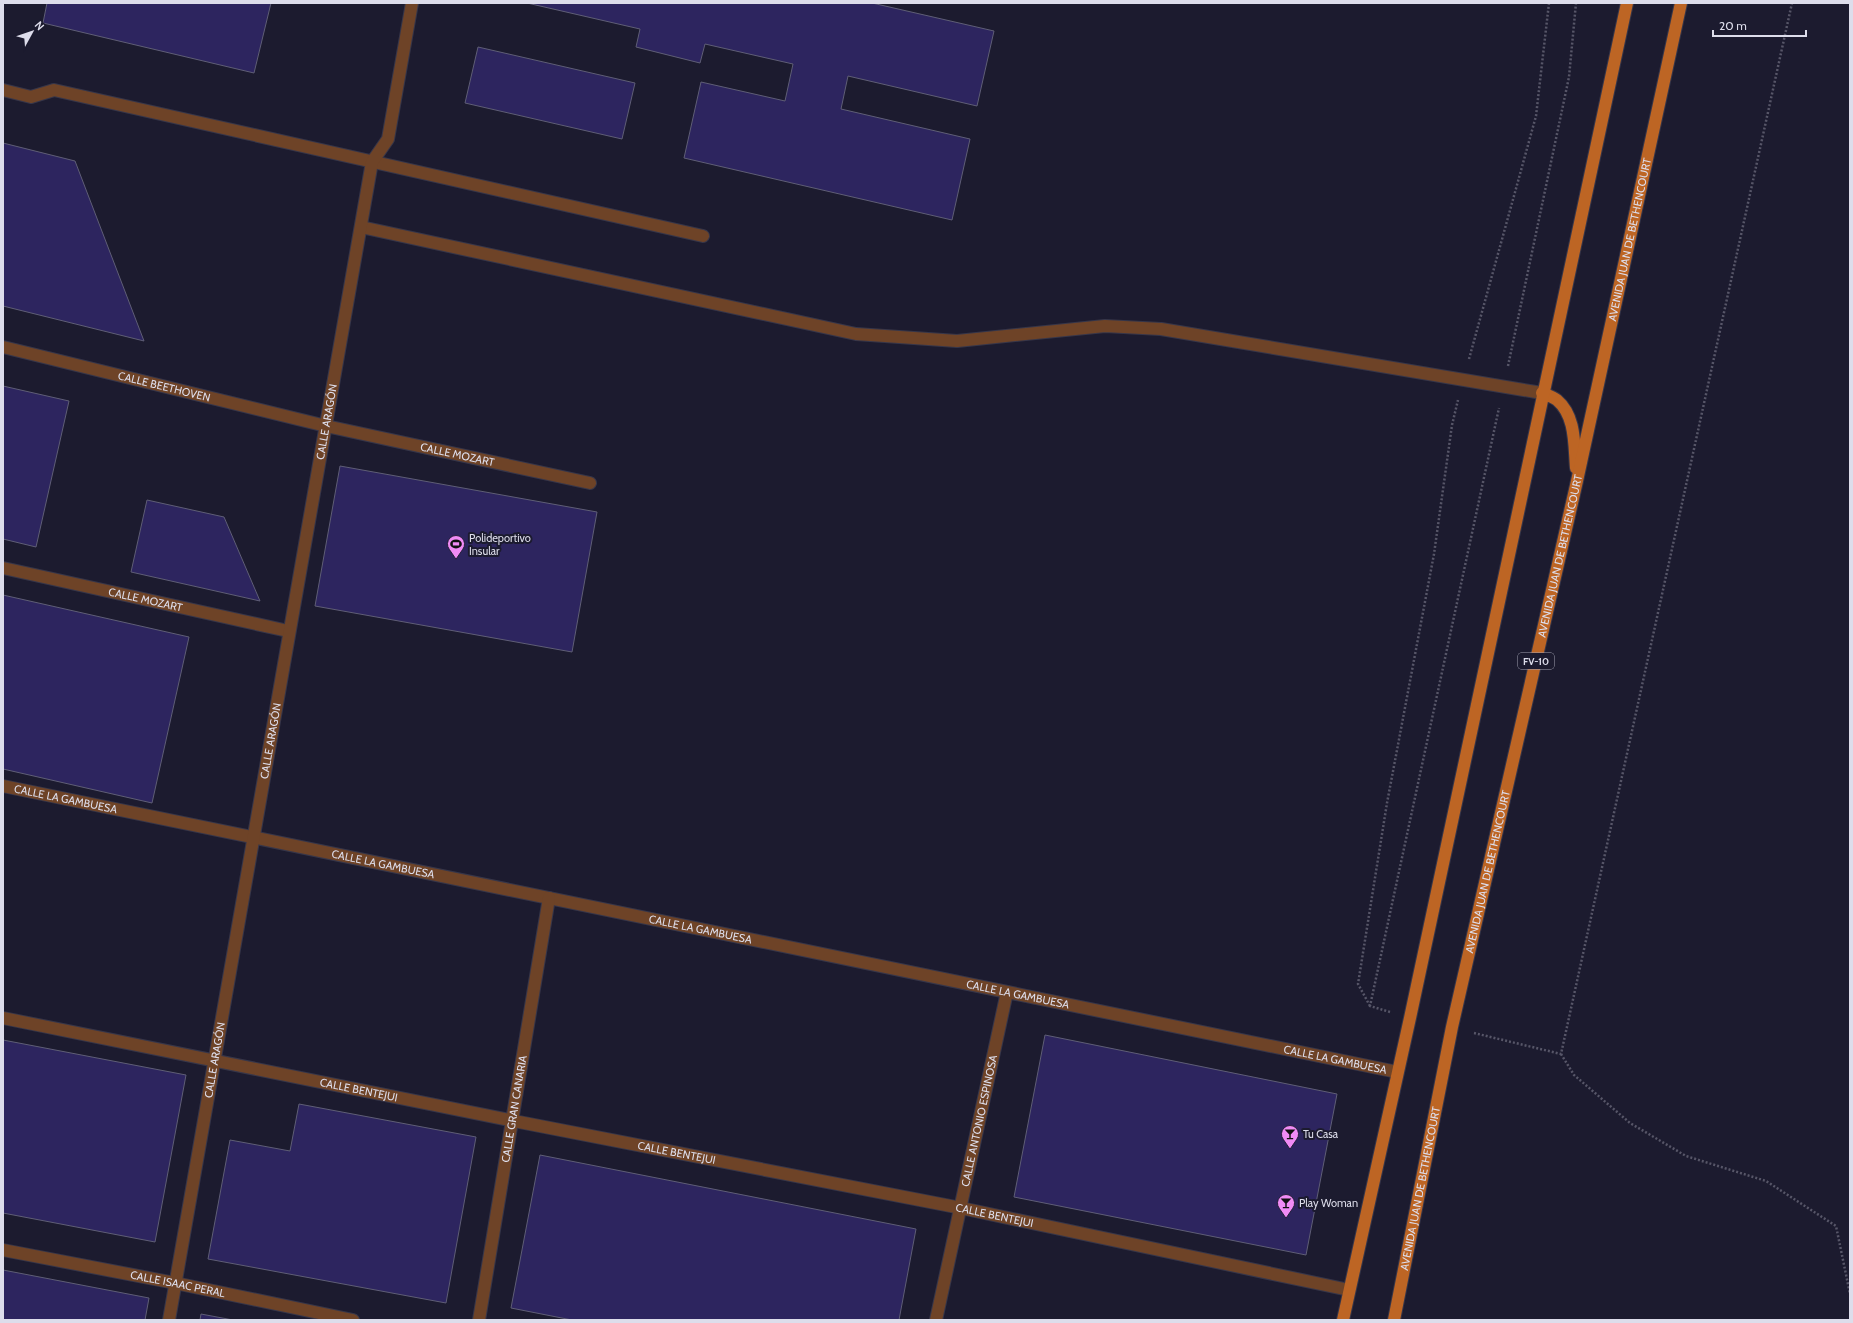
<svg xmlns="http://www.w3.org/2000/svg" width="1853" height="1323" font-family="Cabin,sans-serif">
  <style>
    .building { fill: #2d255f; stroke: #5f5e76 }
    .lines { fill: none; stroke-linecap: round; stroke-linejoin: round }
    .minor-casing { stroke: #373649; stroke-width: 14 }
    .major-casing { stroke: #373649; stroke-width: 14 }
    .path { stroke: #575668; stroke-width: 2.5; stroke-dasharray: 2 2; stroke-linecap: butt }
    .minor { stroke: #6e4327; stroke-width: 12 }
    .major { stroke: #bd6524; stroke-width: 12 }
    .labels { text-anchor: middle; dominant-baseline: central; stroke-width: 4; stroke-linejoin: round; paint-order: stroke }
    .shield { fill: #1c1b2f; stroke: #a3a3b3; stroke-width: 1 }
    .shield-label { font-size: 10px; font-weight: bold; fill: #ddddeb }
    .street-label { font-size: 11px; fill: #ddddeb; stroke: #1c1b2f }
    .poi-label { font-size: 11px; fill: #ddddeb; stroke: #1c1b2f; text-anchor: start }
  </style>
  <rect width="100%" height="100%" fill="#1c1b2f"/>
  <!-- building -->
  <g class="building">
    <path d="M47,3H271L254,73L43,23Z"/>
    <path d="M527,3H872L994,31L977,106L848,76L841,109L970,139L952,220L684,158L701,82L785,101L793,64L705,44L700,63L636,47L640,29Z"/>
    <path d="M478,47L635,83L622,139L465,103Z"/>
    <path d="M3,143L75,161L144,341L3,306Z"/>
    <path d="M3,386L69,401L36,547L3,539Z"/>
    <path d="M340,466L597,512L572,652L315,606Z"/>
    <path d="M147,500L224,517L260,601L131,572Z"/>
    <path d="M3,595L189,637L152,803L3,769Z"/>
    <path d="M1045,1035L1337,1094L1306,1255L1014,1197Z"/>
    <path d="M3,1040L186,1075L155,1242L3,1213Z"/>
    <path d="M299,1104L476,1137L446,1303L208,1259L230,1140L290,1151Z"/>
    <path d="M540,1155L916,1229L899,1320H572L511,1308Z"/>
    <path d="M3,1270L149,1298L145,1320H3Z"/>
    <path d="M201,1314L233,1320H200Z"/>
  </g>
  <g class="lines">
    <defs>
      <g id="minor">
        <path d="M3,90L31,97L54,90L703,236"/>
        <path d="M361,227L856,334L957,341L1105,326L1161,329L1542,393"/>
        <path id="s1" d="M3,347L326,426L590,483"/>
        <path id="s2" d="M3,568L288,631"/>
        <path id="s3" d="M3,786L1397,1072"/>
        <path id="s4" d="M3,1018L514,1121L961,1208L1349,1290"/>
        <path id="s5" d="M3,1250L175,1283L353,1320"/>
        <path id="s6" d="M169,1320L372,162L388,139L412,3"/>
        <path id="s7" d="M479,1320L549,898"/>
        <path id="s8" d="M936,1320L1007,992"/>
      </g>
      <g id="major">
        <path d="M1542,393C1547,395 1553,397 1557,400C1576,416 1574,445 1576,468"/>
        <path d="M1343,1320L1410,1018L1627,3"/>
        <path id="s9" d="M1394,1320L1452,1027L1577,481L1681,3"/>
      </g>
    </defs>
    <!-- minor casing -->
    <use href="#minor" class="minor-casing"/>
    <!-- major casing -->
    <use href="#major" class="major-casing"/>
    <!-- path -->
    <g class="path">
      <path d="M1469,359L1536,116L1549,3"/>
      <path d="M1508,366L1569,77L1576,3"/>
      <path d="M1370,1006L1358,984L1387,803L1434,554L1452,425L1458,400"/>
      <path d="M1390,1012L1370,1006L1499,408"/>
      <path d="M1474,1033L1561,1054L1792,3"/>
      <path d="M1561,1054L1574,1075L1630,1123L1686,1156L1766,1181L1836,1226L1850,1294"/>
    </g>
    <!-- minor -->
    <use href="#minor" class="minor"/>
    <!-- major -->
    <use href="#major" class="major"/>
  </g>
  <!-- icons -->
  <defs>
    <symbol id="stadium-pin" viewBox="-11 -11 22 30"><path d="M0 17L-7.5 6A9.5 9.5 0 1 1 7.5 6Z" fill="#f08bf5" stroke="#1c1b2f"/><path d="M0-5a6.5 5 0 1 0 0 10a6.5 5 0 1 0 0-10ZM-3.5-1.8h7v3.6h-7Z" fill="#111"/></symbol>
    <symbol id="bar-pin" viewBox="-11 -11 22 30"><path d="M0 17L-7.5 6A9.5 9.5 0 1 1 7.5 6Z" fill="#f08bf5" stroke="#1c1b2f"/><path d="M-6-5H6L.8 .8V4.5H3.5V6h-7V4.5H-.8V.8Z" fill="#111"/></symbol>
  </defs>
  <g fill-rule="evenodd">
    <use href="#stadium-pin" x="446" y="534" width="20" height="27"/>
    <use href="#bar-pin" x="1280" y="1124" width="20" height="27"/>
    <use href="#bar-pin" x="1276" y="1193" width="20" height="27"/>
  </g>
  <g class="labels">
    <!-- shield labels -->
    <rect class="shield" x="1518" y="653" width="36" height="16" rx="3"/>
    <g class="shield-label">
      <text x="1536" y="661">FV-10</text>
    </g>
    <!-- street labels -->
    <g class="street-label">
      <text stroke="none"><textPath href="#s9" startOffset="1106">AVENIDA JUAN DE BETHENCOURT</textPath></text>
      <text stroke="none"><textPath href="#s1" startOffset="166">CALLE BEETHOVEN</textPath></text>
      <text stroke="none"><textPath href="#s6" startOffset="912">CALLE ARAGÓN</textPath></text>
      <text stroke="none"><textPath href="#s1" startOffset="467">CALLE MOZART</textPath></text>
      <text stroke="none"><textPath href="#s9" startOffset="782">AVENIDA JUAN DE BETHENCOURT</textPath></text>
      <text stroke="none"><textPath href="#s2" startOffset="146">CALLE MOZART</textPath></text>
      <text stroke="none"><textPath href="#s6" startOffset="588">CALLE ARAGÓN</textPath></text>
      <text stroke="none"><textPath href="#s3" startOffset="64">CALLE LA GAMBUESA</textPath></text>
      <text stroke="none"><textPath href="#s3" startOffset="388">CALLE LA GAMBUESA</textPath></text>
      <text stroke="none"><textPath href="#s9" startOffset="458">AVENIDA JUAN DE BETHENCOURT</textPath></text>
      <text stroke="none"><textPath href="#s3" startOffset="712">CALLE LA GAMBUESA</textPath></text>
      <text stroke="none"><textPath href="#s3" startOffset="1036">CALLE LA GAMBUESA</textPath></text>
      <text stroke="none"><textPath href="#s3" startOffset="1360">CALLE LA GAMBUESA</textPath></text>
      <text stroke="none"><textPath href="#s6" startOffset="264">CALLE ARAGÓN</textPath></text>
      <text stroke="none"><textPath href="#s4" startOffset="363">CALLE BENTEJUI</textPath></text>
      <text stroke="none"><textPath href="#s7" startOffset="214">CALLE GRAN CANARIA</textPath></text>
      <text stroke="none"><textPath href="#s8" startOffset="204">CALLE ANTONIO ESPINOSA</textPath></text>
      <text stroke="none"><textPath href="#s4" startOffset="687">CALLE BENTEJUI</textPath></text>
      <text stroke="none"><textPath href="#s9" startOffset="134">AVENIDA JUAN DE BETHENCOURT</textPath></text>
      <text stroke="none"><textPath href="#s4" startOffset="1011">CALLE BENTEJUI</textPath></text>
      <text stroke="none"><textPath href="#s5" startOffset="178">CALLE ISAAC PERAL</textPath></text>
    </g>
    <!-- poi labels -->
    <g class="poi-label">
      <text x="469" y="538">Polideportivo<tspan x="469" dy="13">Insular</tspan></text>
      <text x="1303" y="1134">Tu Casa</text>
      <text x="1299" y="1203">Play Woman</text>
    </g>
  </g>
  <!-- border -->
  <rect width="1853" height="1323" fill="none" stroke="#ddddeb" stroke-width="8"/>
  <!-- north arrow -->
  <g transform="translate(32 32) rotate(50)" stroke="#1c1b2f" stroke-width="3" paint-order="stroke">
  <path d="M0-3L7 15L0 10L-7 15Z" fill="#ddddeb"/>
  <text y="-6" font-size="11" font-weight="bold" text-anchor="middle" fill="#ddddeb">N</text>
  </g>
  <!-- scale -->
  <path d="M1713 30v6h93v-6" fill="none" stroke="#ddddeb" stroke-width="2"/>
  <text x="1719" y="30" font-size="12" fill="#ddddeb" stroke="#1c1b2f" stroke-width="3" paint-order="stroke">20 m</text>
</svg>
